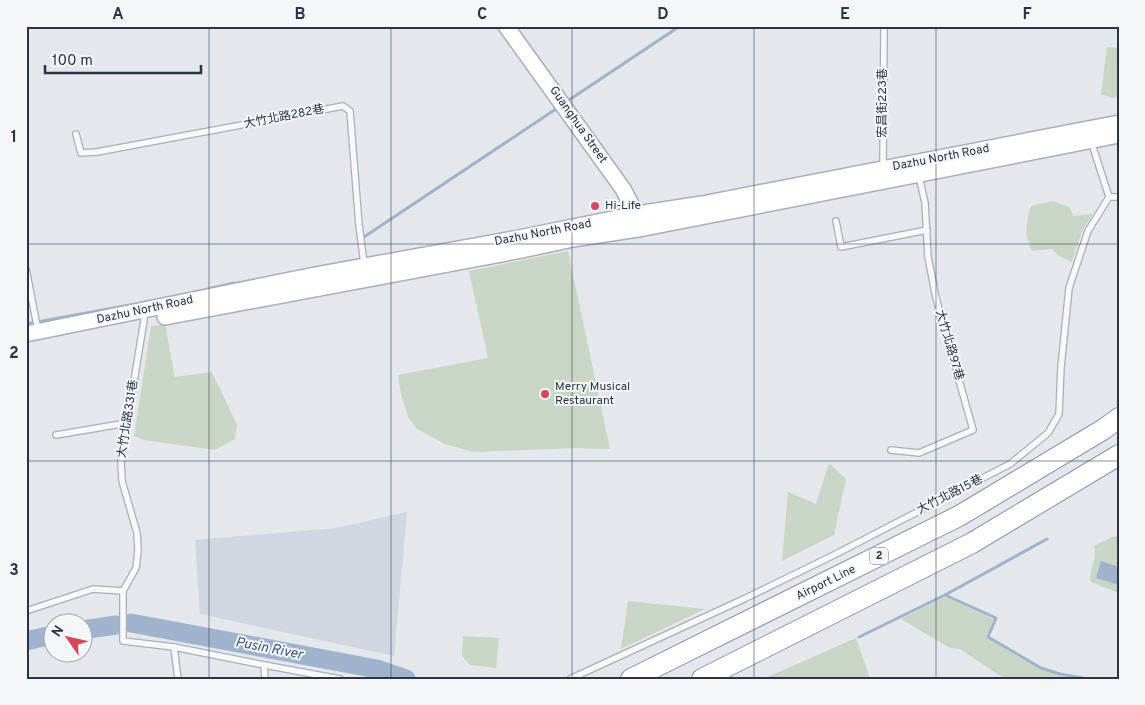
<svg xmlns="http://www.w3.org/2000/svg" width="1145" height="705" font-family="Overpass,'Noto Sans TC',sans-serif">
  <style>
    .built { fill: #d2d6de }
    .green { fill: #c9d6c5 }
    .water { fill: #9fb4cc }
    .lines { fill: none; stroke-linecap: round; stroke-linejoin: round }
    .stream { stroke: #9fb4cc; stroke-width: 3 }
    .river { stroke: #9fb4cc; stroke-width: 19 }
    .lane-casing { stroke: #a9aeb7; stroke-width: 8 }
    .secondary-casing { stroke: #a9aeb7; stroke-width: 18 }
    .highway-casing { stroke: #8b94a3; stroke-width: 22 }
    .lane { stroke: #f7f8fa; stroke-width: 5.5 }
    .secondary { stroke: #fff; stroke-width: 15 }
    .highway { stroke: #fff; stroke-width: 20 }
    .grid { fill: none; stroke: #2b3445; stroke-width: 1; stroke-opacity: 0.55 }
    .poi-dot { fill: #d1495b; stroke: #f4f6f9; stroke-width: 2 }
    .labels { text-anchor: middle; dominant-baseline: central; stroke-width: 4; stroke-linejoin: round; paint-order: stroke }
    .shield { fill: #f4f6f9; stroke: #676e7b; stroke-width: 1 }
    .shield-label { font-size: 11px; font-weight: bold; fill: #2b3445 }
    .street-label { font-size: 12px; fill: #2b3445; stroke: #f4f6f9 }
    .poi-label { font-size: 12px; fill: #2b3445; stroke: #f4f6f9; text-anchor: start }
    .water-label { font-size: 14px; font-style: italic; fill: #34527a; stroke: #f4f6f9 }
    .neatline { fill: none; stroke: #2b3445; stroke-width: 2 }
    .grid-label { font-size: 16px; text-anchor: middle; font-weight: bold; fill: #2b3445 }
  </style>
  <rect width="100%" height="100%" fill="#e4e7ec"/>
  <!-- built -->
  <path class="built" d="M407,512L394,656L200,614L195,540L336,528Z"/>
  <!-- green -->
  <g class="green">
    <path d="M1107,47L1119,48V96L1112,98L1101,94Z"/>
    <path d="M1052,201L1069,207L1074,216L1093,214L1082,231L1072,262L1059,256L1052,249L1032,251C1024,235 1026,223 1031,206Z"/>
    <path d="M568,251L610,449L575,448L473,452L445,444L417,429L408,417L401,394L398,375L488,358L469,271Z"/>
    <path d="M165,324L175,377L212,372L237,425L235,439L215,450L144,440L134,436L151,326Z"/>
    <path d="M829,463L846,479L834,535L782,561L788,492L816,504Z"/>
    <path d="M1119,536V593L1091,582C1088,569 1098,559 1094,546L1112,537Z"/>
    <path d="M945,597L994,619L986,637C1015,655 1041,673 1075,679H1005L960,649L950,648L901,619Z"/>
    <path d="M628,601L705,609L621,649Z"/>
    <path d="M463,636L499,638L496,668L470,665L462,656Z"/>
    <path d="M856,638L870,679H763Z"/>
  </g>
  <!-- water -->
  <path class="water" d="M1101,561L1119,567V585L1096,578Z"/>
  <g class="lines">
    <!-- stream -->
    <g class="stream">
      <path d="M566,102L680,26"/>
      <path d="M364,237L559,107"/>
      <path d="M212,288L234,283"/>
      <path d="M26,324L130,305"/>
      <path d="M945,595L1047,539"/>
      <path d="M859,637L945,595L996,618L988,637L1041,668L1060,674L1088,679"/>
    </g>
    <!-- river -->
    <g class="river">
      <path d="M131,623L377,669L406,679"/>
      <path d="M82,630L116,625"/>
      <path d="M26,641L52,635"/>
    </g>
    <defs>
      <g id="lane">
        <path d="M76,134L81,153L97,152L343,106L350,111L359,225L364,264"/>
        <path d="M883,167L884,26"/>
        <path d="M1109,197H1119"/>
        <path d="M836,221L841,247L927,230"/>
        <path d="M26,269L38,331"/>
        <path d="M144,311V320L121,461L122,481L137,533L138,551L136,568L123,591V641L174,647L264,665L265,679"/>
        <path d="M56,435L127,423"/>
        <path d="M891,450L919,453L973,430L936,298L928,257L925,203L919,176"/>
        <path d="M26,611L93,589L123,591"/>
        <path d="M174,647L178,679"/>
        <path d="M264,665L340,679"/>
        <path d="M570,679L746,598L834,555L1010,464L1048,433L1059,414L1061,367L1069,288L1088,231L1109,197L1091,141"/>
      </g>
      <g id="secondary">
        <path d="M506,26L623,189L641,223"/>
        <path d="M165,317L522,250L573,239L644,228L1119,135"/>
        <path d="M26,334L315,275L519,238L637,214L702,204L1119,123"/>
      </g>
      <g id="highway">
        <path d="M631,679L959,516L1104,429L1119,418"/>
        <path d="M702,679L972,543L1119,455"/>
      </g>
    </defs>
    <!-- lane casing -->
    <use href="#lane" class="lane-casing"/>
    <!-- secondary casing -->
    <use href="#secondary" class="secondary-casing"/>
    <!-- highway casing -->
    <use href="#highway" class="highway-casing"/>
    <!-- lane -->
    <use href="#lane" class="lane"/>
    <!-- secondary -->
    <use href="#secondary" class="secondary"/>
    <!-- highway -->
    <use href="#highway" class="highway"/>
  </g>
  <!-- grid -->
  <path class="grid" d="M209,26V679M391,26V679M572,26V679M754,26V679M936,26V679M26,244H1119M26,461H1119"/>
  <!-- markers -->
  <g class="poi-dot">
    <circle cx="595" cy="206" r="5"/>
    <circle cx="545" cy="394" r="5"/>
  </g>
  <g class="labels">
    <!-- shield labels -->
    <rect class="shield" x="870" y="547.5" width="18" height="17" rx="4"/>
    <g class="shield-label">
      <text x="879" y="556">2</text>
    </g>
    <!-- street labels -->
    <g class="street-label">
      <text transform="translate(883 103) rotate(-90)">宏昌街223巷</text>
      <text transform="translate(284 117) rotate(-11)">大竹北路282巷</text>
      <text transform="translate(578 125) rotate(55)">Guanghua Street</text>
      <text transform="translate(941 158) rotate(-11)">Dazhu North Road</text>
      <text transform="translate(543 233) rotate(-11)">Dazhu North Road</text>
      <text transform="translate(145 310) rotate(-12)">Dazhu North Road</text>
      <text transform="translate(949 345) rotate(74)">大竹北路97巷</text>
      <text transform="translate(128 419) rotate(-81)">大竹北路331巷</text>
      <text transform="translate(950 495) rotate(-27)">大竹北路15巷</text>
      <text transform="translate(826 583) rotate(-26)">Airport Line</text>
    </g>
    <!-- poi labels -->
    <g class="poi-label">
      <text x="605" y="206">Hi-Life</text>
      <text x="555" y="387">Merry Musical<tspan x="555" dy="14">Restaurant</tspan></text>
    </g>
    <!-- water labels -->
    <g class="water-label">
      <text transform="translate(269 649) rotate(11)">Pusin River</text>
    </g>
  </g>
  <!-- border -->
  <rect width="1145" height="705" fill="none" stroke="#f4f6f9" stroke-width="55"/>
  <!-- north arrow -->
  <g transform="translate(68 638) rotate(304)"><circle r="24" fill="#f4f6f9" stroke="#a4a8b1"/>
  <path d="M0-4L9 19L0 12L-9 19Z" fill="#d1495b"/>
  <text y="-8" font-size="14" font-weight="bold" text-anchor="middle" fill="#2b3445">N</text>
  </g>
  <!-- scale -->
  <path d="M45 65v8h156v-8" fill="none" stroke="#2b3445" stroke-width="2.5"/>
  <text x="52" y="65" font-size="15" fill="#2b3445" stroke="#f4f6f9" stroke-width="4" paint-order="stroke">100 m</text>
  <rect x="28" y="28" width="1090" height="650" class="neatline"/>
  <g class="grid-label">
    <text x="118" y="19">A</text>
    <text x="300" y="19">B</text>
    <text x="482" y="19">C</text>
    <text x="663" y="19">D</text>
    <text x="845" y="19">E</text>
    <text x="1027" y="19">F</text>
    <text x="14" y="142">1</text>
    <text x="14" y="358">2</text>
    <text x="14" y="575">3</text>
  </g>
</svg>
